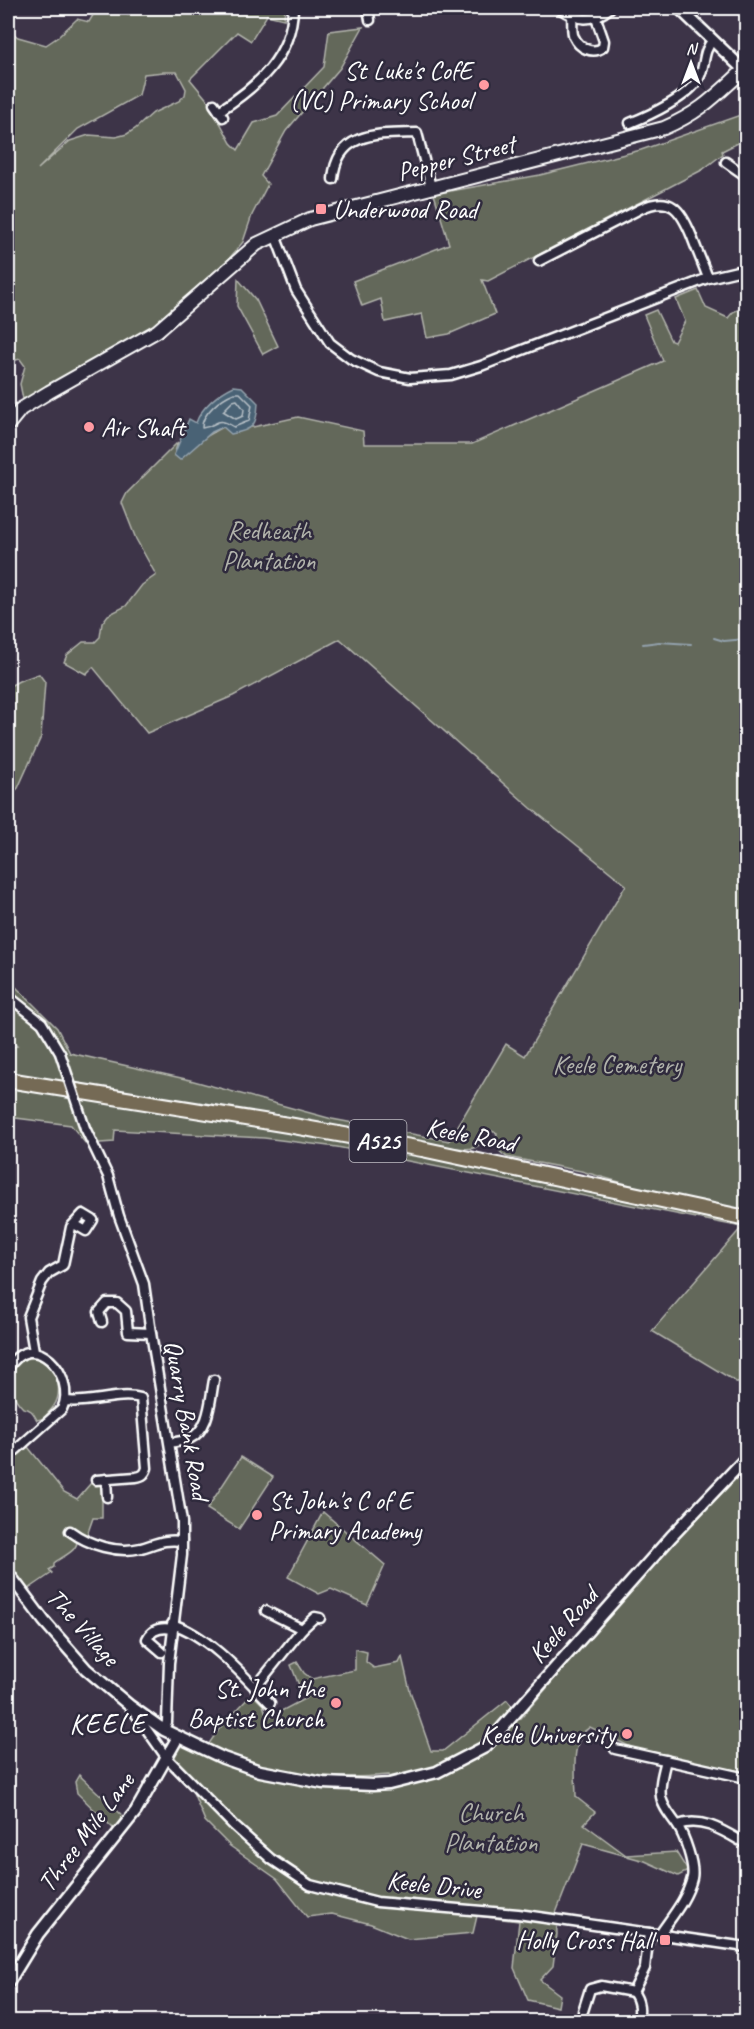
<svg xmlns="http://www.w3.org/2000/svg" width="754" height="2029" font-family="Caveat,sans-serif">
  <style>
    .green { fill: #64685a; stroke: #b2b4ac; stroke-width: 1.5; fill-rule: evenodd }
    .water { fill: #4a6274; stroke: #92a1ac; stroke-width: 1.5 }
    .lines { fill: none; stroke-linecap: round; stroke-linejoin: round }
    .shore { stroke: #b7c0c7; stroke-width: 1.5 }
    .stream { stroke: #92a1ac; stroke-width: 2 }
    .minor-casing { stroke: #fff; stroke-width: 13 }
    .tertiary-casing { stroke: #fff; stroke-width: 15 }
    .secondary-casing { stroke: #fff; stroke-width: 16 }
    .primary-casing { stroke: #fff; stroke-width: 18 }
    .minor { stroke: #2f2a3d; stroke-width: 8 }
    .tertiary { stroke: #2f2a3d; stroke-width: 10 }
    .secondary { stroke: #2f2a3d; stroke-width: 12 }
    .primary { stroke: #746b55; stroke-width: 14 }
    .minor-bridge-casing { stroke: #fff; stroke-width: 13; stroke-linecap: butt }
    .minor-bridge { stroke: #2f2a3d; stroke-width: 8 }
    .poi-dot { fill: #ff9aa2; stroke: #2f2a3d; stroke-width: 2 }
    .labels { text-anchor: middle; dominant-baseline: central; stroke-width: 5; stroke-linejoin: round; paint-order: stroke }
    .shield { fill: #2f2a3d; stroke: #c1bfc5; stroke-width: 1.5 }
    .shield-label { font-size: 24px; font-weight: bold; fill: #fff }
    .poi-label { font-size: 26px; fill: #fff; stroke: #2f2a3d; text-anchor: end }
    .street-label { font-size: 26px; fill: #fff; stroke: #2f2a3d }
    .park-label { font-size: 26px; fill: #b2b4ac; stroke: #2f2a3d }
    .quarter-label { font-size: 28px; letter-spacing: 1.5px; fill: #fff; stroke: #2f2a3d }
  </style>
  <rect width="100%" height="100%" fill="#3d3448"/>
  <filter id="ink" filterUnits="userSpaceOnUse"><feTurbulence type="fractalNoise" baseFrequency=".0167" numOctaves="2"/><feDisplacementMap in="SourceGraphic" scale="12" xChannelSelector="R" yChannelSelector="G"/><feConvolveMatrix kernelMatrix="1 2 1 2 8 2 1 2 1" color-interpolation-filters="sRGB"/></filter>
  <g filter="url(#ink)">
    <!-- green -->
    <g class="green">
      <path d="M104,8L121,14H136L160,8H285L284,19L267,15L251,41L237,32L190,79L209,102L231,143L238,150L254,123L277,116L324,67L329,31L363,27L340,68L286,131L261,176L268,184L252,215L243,242L228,260L153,326L27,398L23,399L20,384L25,366L20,359L8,362V168L13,169L8,166V30L18,37L46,45L58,37L77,19L89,22L96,10ZM164,72H177L186,89L185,95L179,101L153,113L135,129L127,134L116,137L89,135L70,141L38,169L78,129L139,95L144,74Z"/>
      <path d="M746,113V139L722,151L723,154L702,170L488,281L482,280L495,314L449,334L427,338L422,314L385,322L381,299L362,306L353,281L449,244L434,194L540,175L641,150Z"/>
      <path d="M238,279L256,300L278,346L263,354L237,306Z"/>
      <path d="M698,290L706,308L728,318L733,312L746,306V1213L647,1190L581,1171L507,1157C497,1151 494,1145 497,1133L491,1131C475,1154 472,1149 446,1147L8,1076V1048L17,1046L8,1038V1002C29,1015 46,1032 55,1055L64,1052C49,1024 35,1008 8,992V979L57,1028L70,1053L190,1080L332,1119L449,1141L506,1044L525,1056L626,885L531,808L340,639L233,696L147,733L93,667L86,674L64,662L67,655L83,642H95L100,637L102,623L108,615L126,606L142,585L156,575L136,539L122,503L127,493L178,442L174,455L223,427H253L298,417L363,431L364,444H472L663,361L644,315L656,310L671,341L674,342L685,321L676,299Z"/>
      <path d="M39,674L45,682L41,737L18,788L8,798V687L19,681Z"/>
      <path d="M8,1085L333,1137L746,1222V1388L652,1331L742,1227L337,1147L264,1138L115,1130L114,1142L86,1144L71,1125L8,1117Z"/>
      <path d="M37,1357C59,1367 66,1395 49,1412C45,1417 43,1419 37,1420C33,1413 32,1409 23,1408C4,1389 5,1359 37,1357Z"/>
      <path d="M28,1447L64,1492L77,1499L91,1483H100L103,1486L104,1493L102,1495V1518H93L87,1535L71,1529L68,1535L77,1540C78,1551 63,1556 54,1563V1567L49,1570L52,1573L27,1590L8,1564V1463Z"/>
      <path d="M241,1457L273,1477L239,1529L207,1509Z"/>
      <path d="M746,1468V1775L637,1750L590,1727C569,1740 576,1776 576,1797L595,1812L584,1824L626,1855L676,1852L688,1871L678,1876L645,1861L583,1844L556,1913L557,1934L553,1966L540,1980L560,1995L558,2007L528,2000L514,1968L519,1921L477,1916L473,1933L408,1939L371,1924L332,1914L307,1917L277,1879L230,1846L205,1821L187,1778L166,1757L178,1737L260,1771L389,1784V1775C344,1779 293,1777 251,1762C236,1757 222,1750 208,1745L219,1729L252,1694L263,1705L266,1714L272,1716L308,1697L298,1683L291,1665L297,1662L304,1673L312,1679L355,1670V1649L367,1652L366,1662L374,1668L399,1663L402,1657L410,1691L431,1751H443L507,1700L521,1718L647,1571Z"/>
      <path d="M323,1512L385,1565L367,1605L331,1589L319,1594L288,1577Z"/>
      <path d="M79,1775L123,1816L114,1829L77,1793L75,1782Z"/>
    </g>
    <!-- water -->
    <path class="water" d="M234,386L242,387L258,403C257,425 254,430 231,434L223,427L212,432L180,460L174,455L189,419L196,423C201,407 219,393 234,386Z"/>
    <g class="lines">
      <!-- shore -->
      <g class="shore">
        <path d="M234,393H240L252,405L249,421L234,427C215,415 219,426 202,428C201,414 221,398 234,393Z"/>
        <path d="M237,400L244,409L243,416L236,419L223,411L233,401Z"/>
      </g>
      <!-- stream -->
      <g class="stream">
        <path d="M714,638L724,641L746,639"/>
        <path d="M643,644L659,642L691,644"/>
      </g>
      <defs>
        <g id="minor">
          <path d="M103,8H104"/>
          <path d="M368,8L370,20"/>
          <path d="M559,8C578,21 592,23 610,8"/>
          <path d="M572,17C573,23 571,32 574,37C579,48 593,55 603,47L604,41L596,18"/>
          <path d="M214,104L223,117"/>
          <path d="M219,111C257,87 292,56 293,8"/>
          <path d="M630,123C650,115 689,97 699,78C706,64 702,52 713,40"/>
          <path d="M726,162L746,176"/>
          <path d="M333,179C337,130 380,134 417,133L431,187"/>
          <path d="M275,235L296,290L330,343L351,359L379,372L410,378L451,375L481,366L708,278L746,269"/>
          <path d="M539,261L640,209C671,194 681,210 692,237C697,251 703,264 708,278"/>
          <path d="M8,996L42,1023L60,1053"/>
          <path d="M85,1128L108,1176L119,1216L144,1284L151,1333L182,1522V1555L169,1663L167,1722L164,1730"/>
          <path d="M102,1322L99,1312L107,1303H117L126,1311L128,1332L151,1333"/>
          <path d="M34,1351L28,1317L42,1282L49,1273L63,1265L71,1227L83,1214L93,1220L86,1231L74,1224"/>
          <path d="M8,1369C32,1325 78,1376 62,1409L8,1457"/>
          <path d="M66,1401C91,1404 118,1392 141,1398L147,1468C145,1474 143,1476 136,1477L96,1480"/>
          <path d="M170,1443C176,1442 183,1441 189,1439C210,1430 210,1400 214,1380"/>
          <path d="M106,1479L107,1497"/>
          <path d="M70,1531C89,1545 117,1554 141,1548C158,1543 164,1539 182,1541"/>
          <path d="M172,1624C208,1635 244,1676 270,1703"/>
          <path d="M302,1629L315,1617L320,1618"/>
          <path d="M162,1652L147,1639C152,1629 161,1627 172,1629"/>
          <path d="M255,1688L302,1629L266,1611"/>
          <path d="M133,1710L166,1757L233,1825L271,1859L310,1885L377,1902L518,1914L746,1947"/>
          <path d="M615,1749L746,1778"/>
          <path d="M678,1825C702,1816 725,1832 746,1844"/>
          <path d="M660,1934C672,1916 687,1899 692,1878C695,1865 684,1835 677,1825C671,1816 663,1808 661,1797C659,1785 663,1772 666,1760"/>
          <path d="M633,1992C640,2001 640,2010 638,2022"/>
          <path d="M583,2011L590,1989L601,1986L633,1992L645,1968L649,1933"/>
        </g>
        <g id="tertiary">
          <path d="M679,8L744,70"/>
          <path d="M8,1573L44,1621L86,1669L130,1706L164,1730L223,1758L260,1771L323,1783L373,1785L389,1784L437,1772L485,1747L671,1537L746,1458"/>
          <path d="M8,1983L38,1934L136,1811L178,1737"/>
        </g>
        <path id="secondary" d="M8,425L21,409L49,392L157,331L257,244L310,219L664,128C701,112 715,96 744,70L746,72"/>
        <path id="primary" d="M8,1080L288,1125L422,1149L746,1218"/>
      </defs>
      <!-- minor casing -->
      <use href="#minor" class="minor-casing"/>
      <!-- tertiary casing -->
      <use href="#tertiary" class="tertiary-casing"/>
      <!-- secondary casing -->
      <use href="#secondary" class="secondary-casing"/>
      <!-- primary casing -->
      <use href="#primary" class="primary-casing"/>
      <!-- minor -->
      <use href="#minor" class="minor"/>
      <!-- tertiary -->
      <use href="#tertiary" class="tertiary"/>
      <!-- secondary -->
      <use href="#secondary" class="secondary"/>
      <!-- primary -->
      <use href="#primary" class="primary"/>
      <defs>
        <path id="minor-bridge" d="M60,1053L85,1128"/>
      </defs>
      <!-- minor-bridge casing -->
      <use href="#minor-bridge" class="minor-bridge-casing"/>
      <!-- minor-bridge -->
      <use href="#minor-bridge" class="minor-bridge"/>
    </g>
  </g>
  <!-- markers -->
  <g class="poi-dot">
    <circle cx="484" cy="85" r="6"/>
    <rect x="315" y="203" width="12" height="12" rx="3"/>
    <circle cx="89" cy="427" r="6"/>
    <circle cx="257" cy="1515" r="6"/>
    <circle cx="336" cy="1703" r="6"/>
    <circle cx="627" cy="1734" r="6"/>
    <rect x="659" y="1934" width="12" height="12" rx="3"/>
  </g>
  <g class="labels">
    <!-- shield labels -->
    <rect class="shield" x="349.5" y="1120" width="57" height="42" rx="4.5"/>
    <g class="shield-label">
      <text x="378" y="1141">A525</text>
    </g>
    <!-- poi labels -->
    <g class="poi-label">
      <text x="472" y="70">St Luke's CofE<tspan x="472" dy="30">(VC) Primary School</tspan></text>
      <text x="333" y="209" text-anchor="start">Underwood Road</text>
      <text x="101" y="427" text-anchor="start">Air Shaft</text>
      <text x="269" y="1500" text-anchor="start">St John's C of E<tspan x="269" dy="30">Primary Academy</tspan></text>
      <text x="324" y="1688">St. John the<tspan x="324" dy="30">Baptist Church</tspan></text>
      <text x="615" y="1734">Keele University</text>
      <text x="653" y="1940">Holly Cross Hall</text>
    </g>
    <!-- street labels -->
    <g class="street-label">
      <text transform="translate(456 158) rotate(-14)">Pepper Street</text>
      <text transform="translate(471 1135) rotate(11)">Keele Road</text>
      <text transform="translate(187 1420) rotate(80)">Quarry Bank Road</text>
      <text transform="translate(563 1625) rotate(-49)">Keele Road</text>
      <text transform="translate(83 1627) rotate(48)">The Village</text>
      <text transform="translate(86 1832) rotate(-53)">Three Mile Lane</text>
      <text transform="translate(434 1885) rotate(6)">Keele Drive</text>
    </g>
    <!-- park labels -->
    <g class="park-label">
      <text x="269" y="530">Redheath<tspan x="269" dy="30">Plantation</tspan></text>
      <text x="617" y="1064">Keele Cemetery</text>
      <text x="491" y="1812">Church<tspan x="491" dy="30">Plantation</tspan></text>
    </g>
    <!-- quarter labels -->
    <g class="quarter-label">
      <text x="108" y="1723">KEELE</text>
    </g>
  </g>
  <!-- margin -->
  <rect width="754" height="2029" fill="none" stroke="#2f2a3d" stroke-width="30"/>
  <rect x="15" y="15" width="724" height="1999" fill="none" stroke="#fff" stroke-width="2" filter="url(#ink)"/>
  <!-- north arrow -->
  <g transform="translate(691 63)" stroke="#2f2a3d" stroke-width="4.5" paint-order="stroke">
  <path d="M0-4.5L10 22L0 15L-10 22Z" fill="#ffffff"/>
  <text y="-9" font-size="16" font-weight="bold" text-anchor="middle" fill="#ffffff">N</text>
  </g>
</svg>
